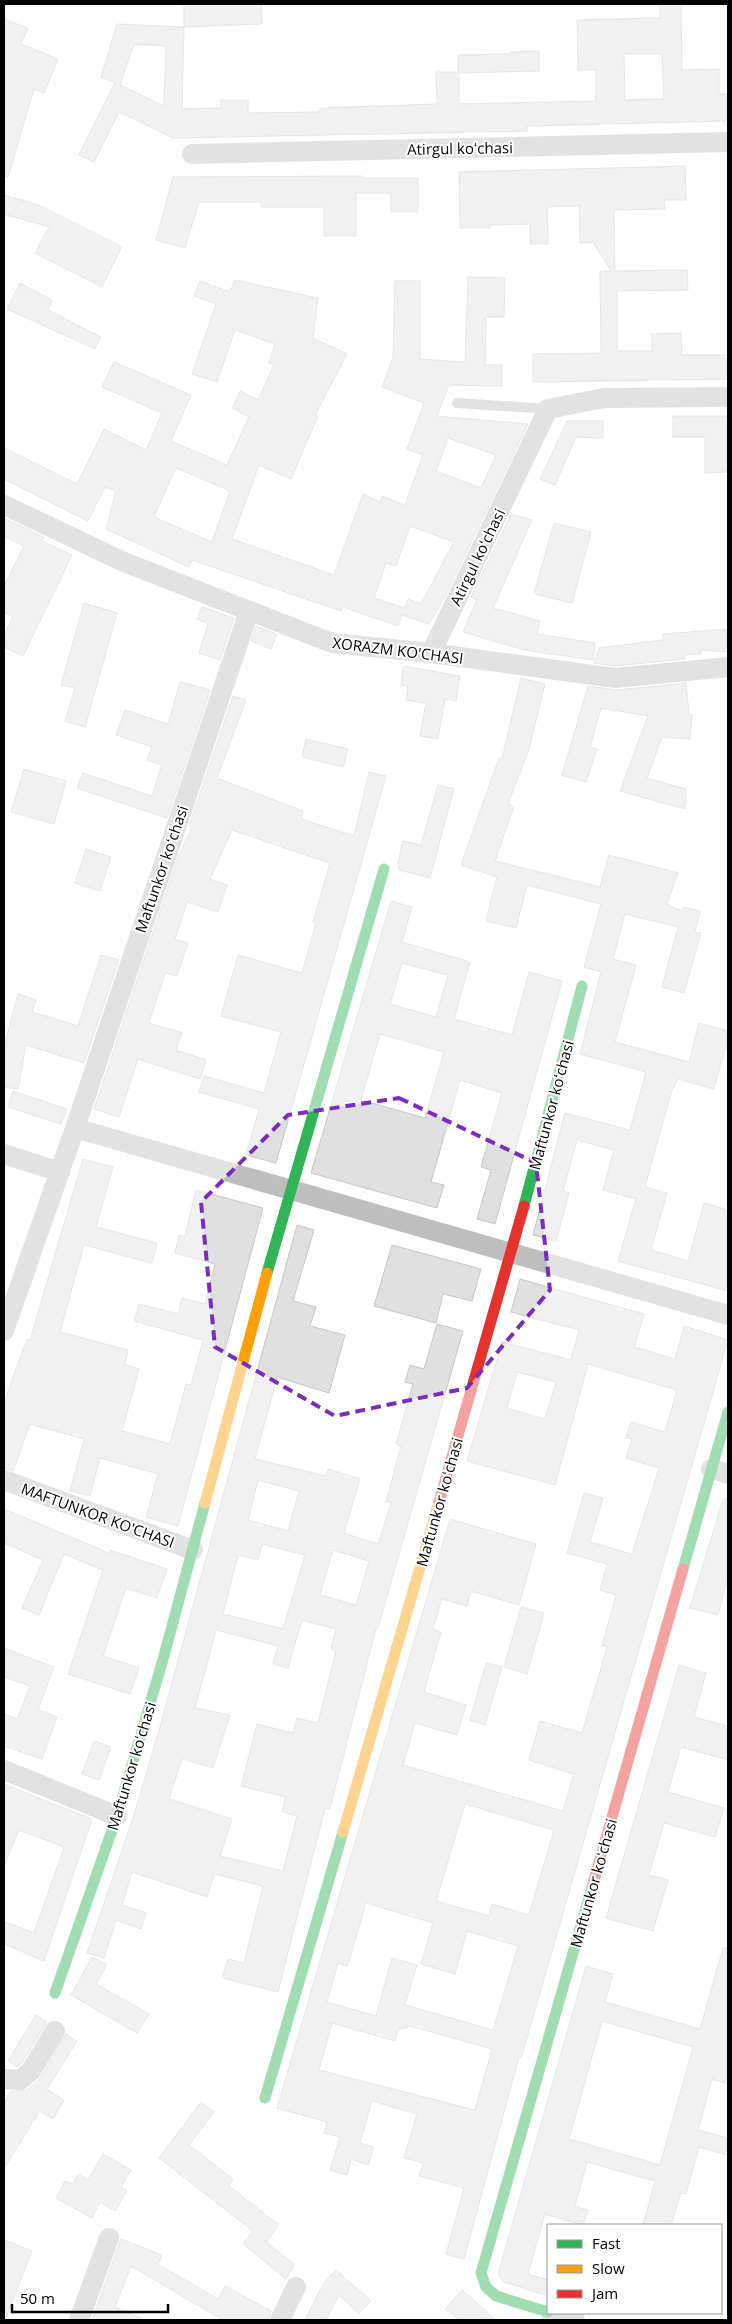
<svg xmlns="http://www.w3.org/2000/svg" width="732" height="2324" font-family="'Open Sans',sans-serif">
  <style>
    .building { fill: #dfdfdf; stroke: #c7c7c7; fill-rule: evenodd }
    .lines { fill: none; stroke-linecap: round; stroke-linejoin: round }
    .lane { stroke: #bebebe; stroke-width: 10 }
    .street { stroke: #bebebe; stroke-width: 20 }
    .fast { stroke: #30b455; stroke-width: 11 }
    .slow { stroke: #ff9f0a; stroke-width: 11 }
    .jam { stroke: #e5322d; stroke-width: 11 }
    .marked { fill: none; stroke: #7b2cbf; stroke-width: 4; stroke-dasharray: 10 6; stroke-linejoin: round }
    .labels { text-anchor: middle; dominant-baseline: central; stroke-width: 4; stroke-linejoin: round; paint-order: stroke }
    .street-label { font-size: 15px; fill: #000; stroke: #fff }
  </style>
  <rect width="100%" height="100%" fill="#fff"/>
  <!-- building -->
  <g class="building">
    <path d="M184,4H261L262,24L184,27Z"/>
    <path d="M660,4H681L682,70L719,69V94H728V121L527,126L528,131L173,138L119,112L94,162L79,155L115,83L101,77L117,24L184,27L182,109L221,108V100H248V113L320,112V108L437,104L436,72H458V55L510,54V52L539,51V71L459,73V104L596,101V70H578L577,20L660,18ZM134,44L166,46L164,106L120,85ZM624,54H662L664,99L625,100Z"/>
    <path d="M4,19L28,28L21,44L58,59L44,93L34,89L8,177L4,176Z"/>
    <path d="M685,166L686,200H664L665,209L614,210L615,271L687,270L688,290L617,291V351H652V334L681,333L682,355H728V379L533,382V354L601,353L600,271H611L593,242L580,243L579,206L547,207L548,244H530V224L490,225V228H460L459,172Z"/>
    <path d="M362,176V178H418V212H391V193H356V236H324V207H261V202H199L185,248L156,240L173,177Z"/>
    <path d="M4,195L38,205L122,247L102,287L35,253L49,227L4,214Z"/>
    <path d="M468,277L505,278L504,317H486L485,365H502V386L449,385L437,416L528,424L445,597L429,624L402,615L398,626L343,607L341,611L192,560L189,567L106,529L116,491L105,487L88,521L4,479V448L77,484L104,429L146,450L162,413L102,387L114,362L191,395L171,441L227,465L249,417L232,408L240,391L258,400L274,365L269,363L275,344L235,330L217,382L192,374L216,304L194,296L200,281L230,292L235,280L318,298L313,338L347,354L315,415L318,416L291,479L259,465L232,539L334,575L363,494L380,502L382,496L405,505L423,455L407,449L424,403L382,387L393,357L395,281H420V359L465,362ZM448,438L496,455L481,488L436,471ZM176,468L230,491L212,542L154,517ZM410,526L454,542L421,604L408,599L404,608L374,598L386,563L396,566Z"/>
    <path d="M20,283L52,300L48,310L101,337L95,349L7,309Z"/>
    <path d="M673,416H728V472L705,473V437H673Z"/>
    <path d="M567,421H603V438L576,437L555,485L540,479Z"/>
    <path d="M511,514L532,520L493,608L540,621L537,634L595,643L593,660L524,650L463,632L477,600L471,597Z"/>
    <path d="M4,518L44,537L42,541L72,555L23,656L4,647V635L13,617L4,612V586L24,546L4,537Z"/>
    <path d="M554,523L591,532L572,603L534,594Z"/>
    <path d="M84,603L117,613L85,727L65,721L75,688L61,685Z"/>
    <path d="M202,607L234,618L220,660L199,653L208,624L197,619Z"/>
    <path d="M256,626L277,634L271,649L251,641Z"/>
    <path d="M728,629V652L701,650V654L685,655V659L615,666L594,663L599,648L663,640V634Z"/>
    <path d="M403,666L460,676L456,701L445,699L438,739L420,736L426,703L406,700L408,686L401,685Z"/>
    <path d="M521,678L545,684L529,749L508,804L514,806L495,861L600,887L609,855L678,873L667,904L681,911L683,907L700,911L695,932L701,933L684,993L662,987L678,927L625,914L613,959L636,965L615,1042L689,1062L699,1023L728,1031V1050L725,1049L714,1089L678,1079L671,1093L645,1187L667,1193L651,1250L688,1261L704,1203L728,1210V1291L618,1261L636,1199L603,1190L614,1150L577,1140L563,1191L569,1193L556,1241L533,1235L565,1113L630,1130L646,1072L580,1054L601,972L584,967L601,904L527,885L516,928L486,921L497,877L461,865L499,758L502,759Z"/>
    <path d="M180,682L210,690L167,818L77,788L83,773L152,796L162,765L147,760L152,747L116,735L125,710L168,724Z"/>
    <path d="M686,683L689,714H692L690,739L662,737L647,778L686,789L685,809L620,791L648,716L601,708L590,747L597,749L586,782L562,775L588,686L616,690Z"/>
    <path d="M233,696L246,700L217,778L303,811L301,819L354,836L369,772L386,776L276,1163L246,1155L259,1109L199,1092L204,1076L264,1093L281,1032L221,1016L238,955L302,973L316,923L313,922L330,863L232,830L210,879L227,885L218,912L187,902L175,939L188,943L177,976L165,973L149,1023L182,1033L176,1050L206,1060L200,1079L138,1059L119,1117L94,1109L179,855L192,827L189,826Z"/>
    <path d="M306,739L348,749L343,767L302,757Z"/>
    <path d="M24,769L66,781L54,824L11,812Z"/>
    <path d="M438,785L454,789L430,878L399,870L398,863L403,841L421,845Z"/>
    <path d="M86,849L111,857L100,891L75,883Z"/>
    <path d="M391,901L412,907L402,942L470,962L454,1019L512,1035L529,972L562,981L495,1224L477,1219L491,1170L481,1167L502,1093L460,1080L431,1182L444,1185L437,1208L311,1173ZM402,963L448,975L436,1017L390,1004ZM380,1034L444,1052L425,1118L361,1100Z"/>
    <path d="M101,955L119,960L84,1063L26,1045L18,1089L4,1087V1046L18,994L36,1000L32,1012L78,1026Z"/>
    <path d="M13,1091L67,1109L61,1124L8,1107Z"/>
    <path d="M83,1159L113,1167L96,1227L157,1243L152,1263L84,1245L60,1332L128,1350L125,1365L139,1369L122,1431L170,1444L186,1384L191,1385L203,1340L134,1321L139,1304L178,1314L182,1298L205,1304L215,1264L175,1253L179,1235L185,1236L196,1190L263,1208L178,1526L146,1517L158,1474L100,1458L90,1496L70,1491L84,1439L30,1424L13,1471L4,1468V1402L27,1339L30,1340Z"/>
    <path d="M297,1225L314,1230L293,1301L316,1307L310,1326L345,1335L329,1393L277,1377L255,1459L326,1476L328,1469L360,1479L344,1533L378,1544L391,1503L386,1502L401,1446L396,1444L413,1384L405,1382L410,1365L424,1369L437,1324L463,1331L378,1628H376L330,1809L325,1808L278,1992L222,1978L228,1959L244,1963L263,1886L214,1874L207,1897L132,1872L122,1905L146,1913L141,1929L116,1920L104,1958L87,1953L132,1821L158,1734ZM258,1480L299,1491L288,1531L248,1520ZM262,1544L305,1555L283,1629L223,1614L238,1555L258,1560ZM333,1550L369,1561L356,1605L320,1595ZM302,1620L336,1629L331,1649L336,1651L318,1723L297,1718L293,1733L257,1724L241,1786L286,1797L282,1812L297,1816L283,1871L220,1856L232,1819L169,1799L182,1759L213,1768L230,1715L195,1708L216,1630L278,1646L273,1664L288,1668Z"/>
    <path d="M392,1245L481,1269L472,1301L443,1294L436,1323L374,1306Z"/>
    <path d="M520,1279L644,1314L634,1347L675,1359L684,1326L728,1340L538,2000L521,2058L519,2057L464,2259L446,2254L464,2188L419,2176L423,2163L404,2158L417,2114L372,2101L360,2143L374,2147L368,2165L351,2159L347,2175L330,2170L340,2137L324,2133L327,2122L277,2108L450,1519L536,1544L519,1605L471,1591L467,1606L442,1599L433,1629L441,1632L424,1692L466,1705L457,1735L415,1723L403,1765L563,1811L574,1774L529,1760L540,1721L582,1733L607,1647L602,1646L616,1595L600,1590L607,1564L567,1553L584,1493L603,1498L590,1542L632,1554L659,1468L626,1458L632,1439L626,1438L631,1422L665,1432L677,1390L588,1364L555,1485L467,1461L502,1342L571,1360L579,1330L511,1312ZM517,1372L556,1382L545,1419L507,1408ZM465,1804L554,1830L529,1915L492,1904L489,1916L436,1901ZM366,1903L433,1923L421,1964L455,1974L467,1931L518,1946L493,2030L405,2005L417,1965L392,1958L376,2016L327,2002L338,1963L347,1966L350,1958ZM332,2023L395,2041L398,2030L410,2026L492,2049L475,2110L319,2070Z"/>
    <path d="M723,1499H728V1578L718,1615L690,1608Z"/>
    <path d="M4,1509L109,1553L110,1550L167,1569L157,1598L126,1588L103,1656L139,1668L130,1694L68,1674L103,1570L64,1554L39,1615L22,1608L43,1560L4,1543Z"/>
    <path d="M521,1607L544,1613L527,1674L504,1667Z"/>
    <path d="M4,1648L54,1667L38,1710L57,1717L42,1759L4,1746V1714L17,1719L30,1686L4,1677Z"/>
    <path d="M486,1663L502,1667L485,1725L470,1720Z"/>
    <path d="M679,1665L706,1673L694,1717L728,1726V1760L681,1747L668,1792L724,1808L715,1837L664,1823L649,1875L668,1880L653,1931L606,1918Z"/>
    <path d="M94,1741L111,1747L99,1780L82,1774Z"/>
    <path d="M4,1784L92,1819L44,1961L4,1944V1921L34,1933L64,1847L19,1830L4,1866Z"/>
    <path d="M723,1948H728V2084L712,2079L698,2130L728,2138V2155L699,2147L686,2194L681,2193L671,2225H643L655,2181L587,2162L575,2206L588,2210L583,2225L545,2214L528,2274L548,2280V2296L504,2282L498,2274L586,1966L613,1974L605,2002L700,2029ZM602,2021L693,2047L660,2165L569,2139Z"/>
    <path d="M92,1957L107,1965L96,1984L149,2014L137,2033L71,1995Z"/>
    <path d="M36,2015L47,2022L22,2063L17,2067L8,2061Z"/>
    <path d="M66,2034L77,2041L47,2089L64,2100L53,2119L40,2111L4,2168V2103L11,2091L27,2090L39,2080Z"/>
    <path d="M201,2102L214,2112L189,2145L233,2179L229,2186L279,2225L266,2242L294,2264L286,2279L243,2244L253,2231L159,2158Z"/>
    <path d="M103,2154L131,2170L121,2187L127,2190L115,2211L100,2202L92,2218L56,2198L65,2181L73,2184L78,2174L88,2180Z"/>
    <path d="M121,2239L162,2255L158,2264L218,2299L225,2286L271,2311L268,2320H223L131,2266L115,2307L145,2320H92Z"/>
    <path d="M4,2240L32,2251L5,2320H4Z"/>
    <path d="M336,2270L371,2301L359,2314L339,2295L326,2320H305L323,2284Z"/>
    <path d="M462,2290L478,2304L496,2320H459L445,2309Z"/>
  </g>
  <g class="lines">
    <!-- lane -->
    <path class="lane" d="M457,403L548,409"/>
    <!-- street -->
    <g class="street">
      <path d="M192,154L728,142"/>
      <path d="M4,505L124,562L332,643L431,653L615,678L728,667"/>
      <path d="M431,653L548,409L604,398L728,397"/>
      <path d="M75,1128L728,1315"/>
      <path d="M4,1154L60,1172"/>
      <path d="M4,1331L75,1128L249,611"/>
      <path d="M711,1469L728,1474"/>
      <path d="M4,1480L193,1550"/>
      <path d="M4,1770L117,1816"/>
      <path d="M4,2079L20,2080L31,2071L55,2031"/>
      <path d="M551,2313L575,2320"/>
      <path d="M79,2320L109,2238"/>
      <path d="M280,2320L296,2287"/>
    </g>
    <!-- fast -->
    <g class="fast">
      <path d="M524,1206L582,986"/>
      <path d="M267,1273L384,869"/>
      <path d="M683,1569L728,1412"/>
      <path d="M55,1993L117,1816L164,1656L205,1503"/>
      <path d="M265,2098L343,1832"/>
      <path d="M548,2312L496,2296L486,2287L481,2273L594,1880"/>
    </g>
    <!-- slow -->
    <g class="slow">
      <path d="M205,1503L267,1273"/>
      <path d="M343,1832L439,1502"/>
    </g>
    <!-- jam -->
    <g class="jam">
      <path d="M439,1502L524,1206"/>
      <path d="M594,1880L683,1569"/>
    </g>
  </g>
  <!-- marked area -->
  <path d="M0 0H732V2324H0ZM399,1098L536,1163L550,1290L467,1388L335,1416L215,1347L201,1202L288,1115Z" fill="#fff" fill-opacity=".55" fill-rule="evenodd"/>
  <path class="marked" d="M399,1098L536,1163L550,1290L467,1388L335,1416L215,1347L201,1202L288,1115Z"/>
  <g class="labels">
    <!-- street labels -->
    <g class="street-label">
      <text transform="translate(460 148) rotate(-1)">Atirgul koʻchasi</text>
      <text transform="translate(477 557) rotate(-64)">Atirgul koʻchasi</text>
      <text transform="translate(398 650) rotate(7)">XORAZM KO'CHASI</text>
      <text transform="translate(161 869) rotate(-71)">Maftunkor koʻchasi</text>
      <text transform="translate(551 1105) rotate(-75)">Maftunkor koʻchasi</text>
      <text transform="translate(439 1502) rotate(-74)">Maftunkor koʻchasi</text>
      <text transform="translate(98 1515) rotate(20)">MAFTUNKOR KO'CHASI</text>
      <text transform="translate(131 1766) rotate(-73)">Maftunkor koʻchasi</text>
      <text transform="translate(593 1883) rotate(-74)">Maftunkor koʻchasi</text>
    </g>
  </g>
  <!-- border -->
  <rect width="732" height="2324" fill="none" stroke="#000000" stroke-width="10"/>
  <!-- legend -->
  <rect x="547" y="2224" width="175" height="90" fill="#ffffff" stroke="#999999"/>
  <rect x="557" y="2240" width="25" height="8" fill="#30b455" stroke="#999999"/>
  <text x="592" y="2249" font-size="15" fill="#000000">Fast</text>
  <rect x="557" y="2265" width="25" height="8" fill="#ff9f0a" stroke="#999999"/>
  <text x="592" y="2274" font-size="15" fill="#000000">Slow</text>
  <rect x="557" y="2290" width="25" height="8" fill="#e5322d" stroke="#999999"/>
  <text x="592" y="2299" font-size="15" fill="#000000">Jam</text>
  <!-- scale -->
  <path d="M12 2304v8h156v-8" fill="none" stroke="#000000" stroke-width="2.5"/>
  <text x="20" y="2304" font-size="15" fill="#000000" stroke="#ffffff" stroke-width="4" paint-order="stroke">50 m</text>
</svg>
